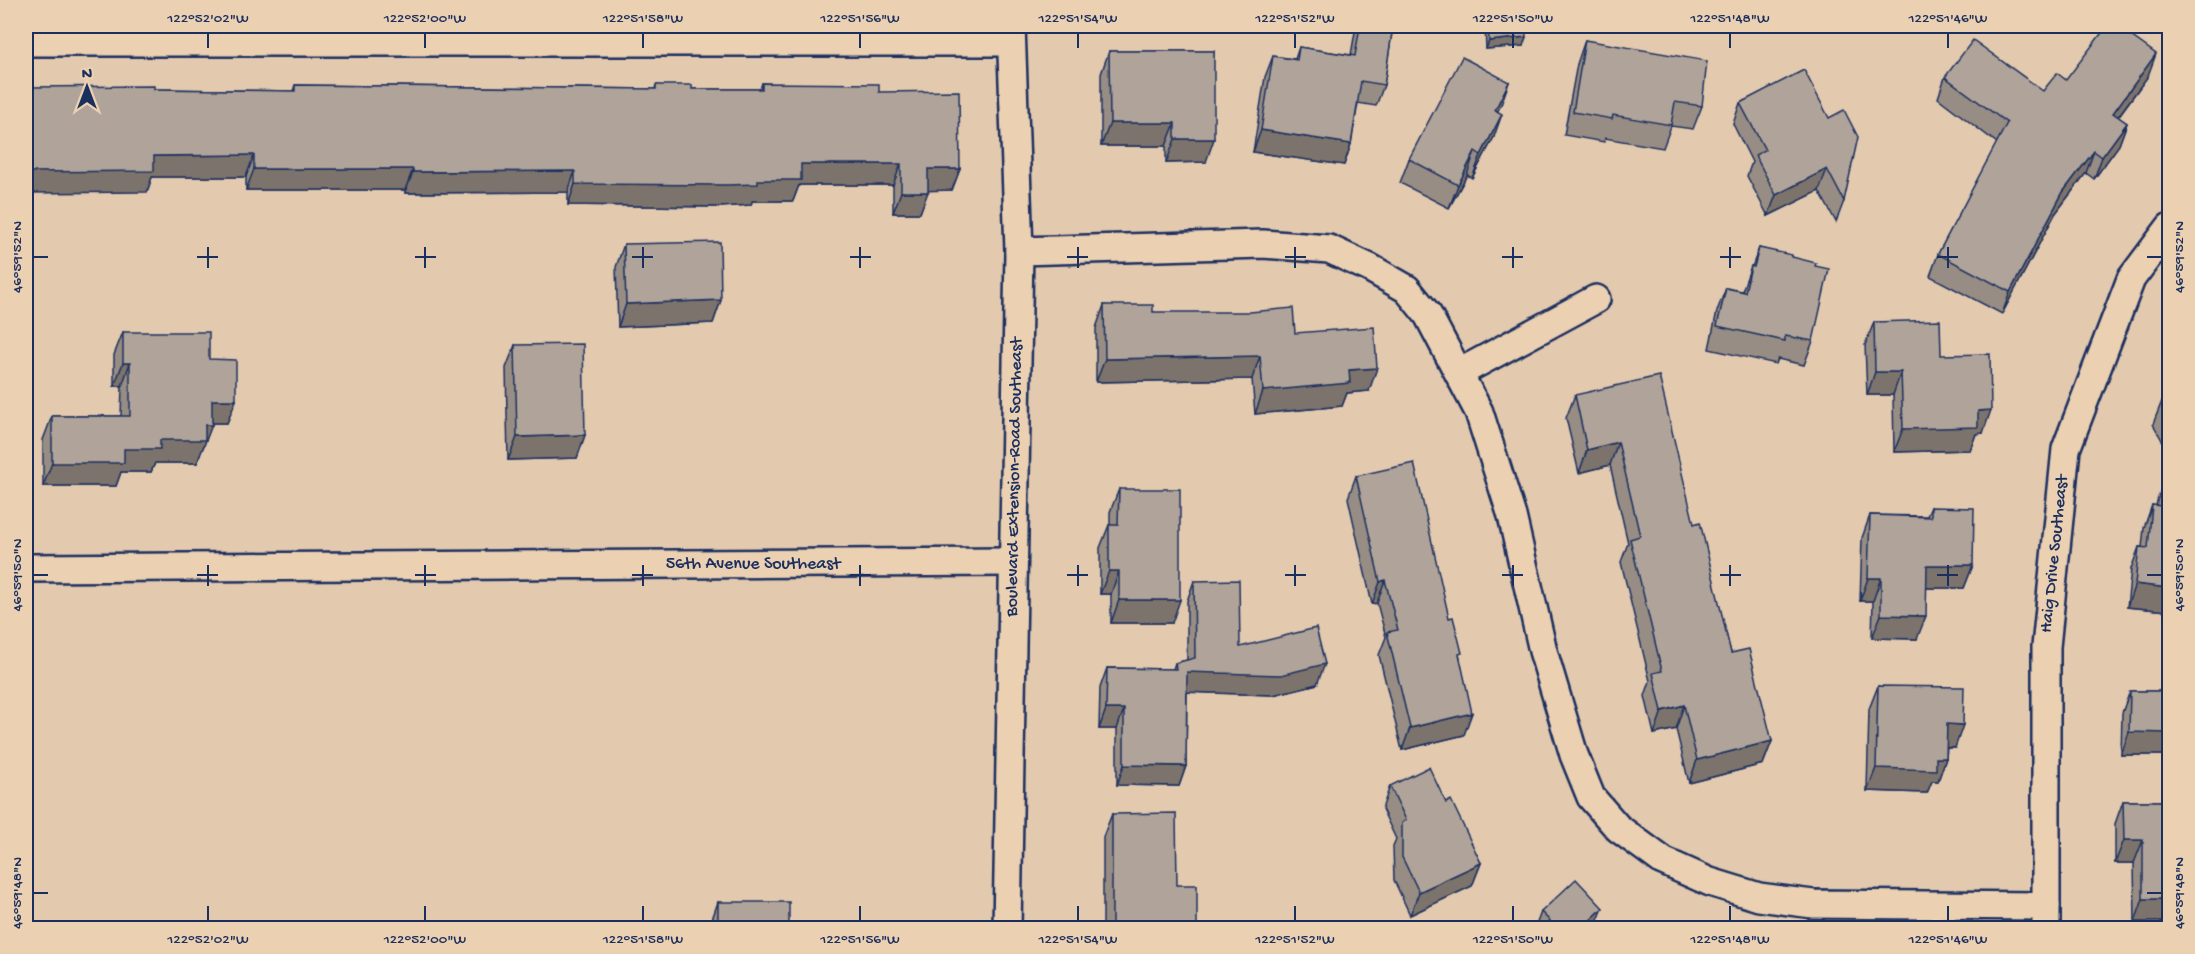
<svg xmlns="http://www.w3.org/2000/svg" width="2195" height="954" font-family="'Gochi Hand',sans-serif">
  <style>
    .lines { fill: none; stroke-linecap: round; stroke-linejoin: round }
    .minor-casing { stroke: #1b2f5e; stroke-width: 32 }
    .minor { stroke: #ebd0b2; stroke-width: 27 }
    .wall { fill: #978d84; stroke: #1b2f5e; stroke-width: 1.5 }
    .shaded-wall { fill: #7b736c; stroke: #1b2f5e; stroke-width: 1.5 }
    .building { fill: #b0a49a; stroke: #1b2f5e; stroke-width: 1.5 }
    .ticks { fill: none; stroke: #1b2f5e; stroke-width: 2 }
    .labels { text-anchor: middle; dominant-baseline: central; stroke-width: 4.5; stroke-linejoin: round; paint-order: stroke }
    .street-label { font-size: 18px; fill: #1b2f5e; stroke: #ebd0b2 }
    .neatline { fill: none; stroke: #1b2f5e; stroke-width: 2 }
    .ticks-label { font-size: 15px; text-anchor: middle; fill: #1b2f5e }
  </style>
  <rect width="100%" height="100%" fill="#e3caaf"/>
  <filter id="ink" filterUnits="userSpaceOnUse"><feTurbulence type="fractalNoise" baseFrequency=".0167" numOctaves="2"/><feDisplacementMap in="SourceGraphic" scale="12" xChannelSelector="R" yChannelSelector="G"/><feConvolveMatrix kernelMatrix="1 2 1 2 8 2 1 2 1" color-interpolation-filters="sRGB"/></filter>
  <g filter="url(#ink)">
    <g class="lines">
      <defs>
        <g id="minor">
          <path d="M26,42H1011"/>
          <path d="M1019,251L1263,244L1329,249L1370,268L1407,289L1428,315L1479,412L1512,516L1543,651L1574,755L1591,797L1618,828L1663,861L1710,882L1759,897L1813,904L2046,906"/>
          <path d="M1459,373L1596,299"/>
          <path d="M26,568L1013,562"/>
          <path d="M1007,928L1019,251L1011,26"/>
          <path d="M2046,928V647L2066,449L2131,279L2170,227"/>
        </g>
      </defs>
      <!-- minor casing -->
      <use href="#minor" class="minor-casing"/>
      <!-- minor -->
      <use href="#minor" class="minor"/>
    </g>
    <!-- wall -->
    <g class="wall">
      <path d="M1356,26H1393L1384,85L1376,106L1358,103L1351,144L1344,165L1253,152L1265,77L1273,56L1295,59L1299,47L1351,55Z"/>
      <path d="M1485,26H1525L1523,46L1486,49Z"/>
      <path d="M1585,40L1702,106L1693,129L1671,126L1663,148L1605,138L1604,142L1564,135L1577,64Z"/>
      <path d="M1109,51H1214L1206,162L1166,163V146H1101V74Z"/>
      <path d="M1804,70L1844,201L1836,222L1819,191L1768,216L1747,176L1752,162L1733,124L1740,103Z"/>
      <path d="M2148,76L2118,117L2127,123L2119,145L2094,179L2086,173L2055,214L2002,314L1930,276L1938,254L1997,143L1938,98L1945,77L2043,91L2066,80Z"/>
      <path d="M1509,82L1497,112L1494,137L1472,178L1467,175L1449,208L1400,183L1409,159Z"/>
      <path d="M762,83L879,92L960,169L952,190H928L920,213H893V185H799L793,201H752L751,205L719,207L568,205V192L405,193V190H246V177H152L147,192L154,89L293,91L295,85L655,89L656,85L692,89H760Z"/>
      <path d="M624,244L721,300L713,323L618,327L616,267Z"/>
      <path d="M1759,248L1792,257L1815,266L1813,341L1804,365L1778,359L1776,364L1709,349L1717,311L1726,288L1742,291L1751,266L1752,267Z"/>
      <path d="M1104,305L1295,333L1369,391L1347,393L1342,406L1255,414L1252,379L1096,382V328Z"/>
      <path d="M1874,322L1941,355L1983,433L1976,434L1970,450L1894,452L1893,395H1867L1865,345Z"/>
      <path d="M123,332L209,359L236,400L227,423H212L203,448H202L197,463H155L151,472H121L116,486H43V440L52,416H121L122,386H114V355Z"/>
      <path d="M515,345L585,435L577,458L508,460L506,368Z"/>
      <path d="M1575,395L1694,524L1731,653L1772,741L1763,764L1689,783L1676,729L1654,734L1645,696L1650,681L1621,562L1628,543L1610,465L1579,473L1566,418Z"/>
      <path d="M2169,397V453L2153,424L2162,401Z"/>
      <path d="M1356,476L1449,618L1460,658L1464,735L1402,750L1379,655L1386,637L1377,603L1372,604L1348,498Z"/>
      <path d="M2165,478L2169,479V746H2168L2164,755H2121L2122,713L2130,691H2167L2168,611L2127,607L2131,569L2139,547H2142L2144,528L2152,505L2156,506L2157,501Z"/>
      <path d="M1119,489L1172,623H1111V594H1100V548L1109,525H1110V512Z"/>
      <path d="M1931,507L1973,565L1964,588H1926L1917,639L1872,638L1873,601H1860L1862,538L1870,515L1927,516Z"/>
      <path d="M1194,581L1240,647L1317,684L1273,695L1187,692L1186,766L1179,786L1117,785V729H1099L1100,688L1107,668L1173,669L1175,663L1187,660V601Z"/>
      <path d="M1878,686L1955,748H1947L1946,758L1938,781H1932L1927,793L1867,791L1869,709Z"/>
      <path d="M1390,786L1446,803L1481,863L1472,886L1410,915L1394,880L1393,846L1396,839L1382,809Z"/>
      <path d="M2123,801H2169V922H2135L2134,863H2115V824Z"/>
      <path d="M1112,814L1177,885L1197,928H1103V837Z"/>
      <path d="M718,902L789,928H710V925Z"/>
      <path d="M1541,912L1595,928H1535Z"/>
    </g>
    <!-- shaded-wall -->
    <g class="shaded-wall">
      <path d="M1526,37L1523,46L1486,49L1489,41Z"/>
      <path d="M2156,54L2148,76L2105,134L2113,113Z"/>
      <path d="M1509,82L1501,105L1486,133L1495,110Z"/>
      <path d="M1502,114L1494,137L1472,178L1481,155Z"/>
      <path d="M1110,123H1175L1166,146H1101Z"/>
      <path d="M2127,123L2119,145L2094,179L2102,157Z"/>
      <path d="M1261,130L1351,144L1344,165L1253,152Z"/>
      <path d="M1175,139H1214L1206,162L1166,163Z"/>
      <path d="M1475,151L1467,175L1449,208L1458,185Z"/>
      <path d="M2094,151L2086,173L2055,214L2002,314L2010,292L2063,192Z"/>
      <path d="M254,155L246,177H152L147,192L26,193V172L154,156Z"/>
      <path d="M801,164H901L893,185H799L793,201H752L751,205L719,207L568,205L575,184L758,180Z"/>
      <path d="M254,169H413L405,190H246Z"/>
      <path d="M928,169H960L952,190L920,191Z"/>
      <path d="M1827,169L1819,191L1768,216L1776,195Z"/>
      <path d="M575,171L568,192L405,193L413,172Z"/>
      <path d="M901,192H928L920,213H893Z"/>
      <path d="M721,300L713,323L618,327L626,304Z"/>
      <path d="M1260,356L1252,379L1096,382L1105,359Z"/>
      <path d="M123,363H130L122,386H114Z"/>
      <path d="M1377,368L1369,391L1347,393L1342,406L1255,414L1263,391L1349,370Z"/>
      <path d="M1875,372H1901L1893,395H1867Z"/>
      <path d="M212,400H236L227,423H204Z"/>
      <path d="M1991,410L1983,433L1976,434L1970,450L1894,452L1903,429L1978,411Z"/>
      <path d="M205,425H212L197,463H155L151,472H121L116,486H43L52,463L124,449L160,440Z"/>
      <path d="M585,435L577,458L508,460L517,437Z"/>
      <path d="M1618,442L1610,465L1579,473L1587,450Z"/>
      <path d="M1927,565H1973L1964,588H1918Z"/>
      <path d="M1109,571H1119L1111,594H1100Z"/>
      <path d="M1868,578H1881L1873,601H1860Z"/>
      <path d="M1385,580L1377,603L1372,604L1380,582Z"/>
      <path d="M2135,584L2169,588V607L2168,611L2127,607Z"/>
      <path d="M1119,600H1180L1172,623H1111Z"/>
      <path d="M1881,615L1926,616L1917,639L1872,638Z"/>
      <path d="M1325,664L1317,684L1273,695L1180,692L1187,672Z"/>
      <path d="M1684,705L1676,729L1654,734L1662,711Z"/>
      <path d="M1106,709H1124L1117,729H1099Z"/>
      <path d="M1472,713L1464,735L1402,750L1410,728Z"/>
      <path d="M1947,724L1963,725L1955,748L1939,747Z"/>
      <path d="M2169,731V746H2168L2164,755H2121L2129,732Z"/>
      <path d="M1772,741L1763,764L1689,783L1697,760Z"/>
      <path d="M1936,758H1946L1938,781H1932L1927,793L1867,791L1876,768Z"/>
      <path d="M1124,765L1186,766L1179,786L1117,785Z"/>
      <path d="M2124,840H2143L2134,863H2115Z"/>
      <path d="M1481,863L1472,886L1410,915L1419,892Z"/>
      <path d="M2143,899H2169V922H2135Z"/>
      <path d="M1603,908L1595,928H1585L1587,923Z"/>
    </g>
    <!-- building -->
    <g class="building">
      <path d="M1360,26H1393L1384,85L1361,81L1351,144L1261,130L1273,56L1297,60L1299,47L1355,56Z"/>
      <path d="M1488,26H1525L1526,37L1489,41Z"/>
      <path d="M2107,26H2117L2156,54L2113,113L2127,123L2102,157L2094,151L2063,192L2010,292L1938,254L2007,123L1945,77L1973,40L2043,91L2057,73L2066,80Z"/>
      <path d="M1585,40L1707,61L1702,106L1675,102L1671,125L1613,115L1612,119L1573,112Z"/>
      <path d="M1109,51H1214V139H1175V123H1110Z"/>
      <path d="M1462,57L1509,82L1495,110L1502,114L1481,155L1475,151L1458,185L1409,159Z"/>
      <path d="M1804,70L1829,118L1844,110L1858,137L1844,201L1827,169L1776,195L1755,155L1765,150L1740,103Z"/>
      <path d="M762,83L879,84V92L959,91L960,169H928V192H901V164H801V180H758V184L727,185L575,184V171L413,172V169H254V155L154,156V171L26,172V87L154,86V89L295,91V85L656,89V85H692V89H762Z"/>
      <path d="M720,242L721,300L626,304L624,244Z"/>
      <path d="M1759,248L1792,255V257L1816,263L1815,266L1829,269L1813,341L1785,336V341L1717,326L1726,288L1745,292L1751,266L1754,267Z"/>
      <path d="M1104,305H1153V312H1250L1293,308L1295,333L1374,327L1377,368L1349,370L1350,383L1263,391L1260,356L1105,359Z"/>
      <path d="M1940,320L1941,355L1990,354L1991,410L1978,411V427L1903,429L1901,372H1875L1874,322Z"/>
      <path d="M123,332H209V359L236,360V400H212V425H205V440H160V449H124V463H52V416H130V363H123Z"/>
      <path d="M583,344L585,435L517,437L515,345Z"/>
      <path d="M1659,376L1694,524L1700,522L1731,653L1749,649L1772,741L1697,760L1684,705L1662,711L1653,673L1662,671L1630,539L1640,536L1618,442L1587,450L1575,395Z"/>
      <path d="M2169,397V415L2162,401Z"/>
      <path d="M1414,463L1449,618L1453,617L1462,653L1459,654L1472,713L1410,728L1387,632L1398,630L1385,580L1380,582L1356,476Z"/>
      <path d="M2165,478L2169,479V588L2135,584L2139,547L2148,548L2152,505L2162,506Z"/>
      <path d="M1119,489H1180V600H1119V571H1109V525H1118Z"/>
      <path d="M1931,507L1974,508L1973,565H1927L1926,616L1881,615V578H1868L1870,515L1931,517Z"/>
      <path d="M1239,580L1240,647L1316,628L1325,664L1281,675L1187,672L1186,766L1124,765V709H1106L1107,668L1176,669L1175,663L1195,658L1194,581Z"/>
      <path d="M1878,686L1964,687L1963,725L1947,724L1946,758H1936V770L1876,768Z"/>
      <path d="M2130,691H2169V733L2129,732Z"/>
      <path d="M1429,767L1446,803L1451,800L1481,863L1419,892L1402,857V823L1406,820L1390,786Z"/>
      <path d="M2123,801H2169V899H2143V840H2124Z"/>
      <path d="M1176,813L1177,885H1197V928H1112V814Z"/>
      <path d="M1576,879L1603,908L1587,923L1592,928H1544L1551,922L1541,912Z"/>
      <rect x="718" y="902" width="71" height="26"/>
    </g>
  </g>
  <!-- ticks -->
  <path class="ticks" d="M208,33V48M425,33V48M643,33V48M860,33V48M1078,33V48M1295,33V48M1513,33V48M1730,33V48M1948,33V48M208,247V268M425,247V268M643,247V268M860,247V268M1078,247V268M1295,247V268M1513,247V268M1730,247V268M1948,247V268M33,257H48M197,257H218M415,257H436M632,257H653M850,257H871M1067,257H1088M1285,257H1306M1502,257H1523M1720,257H1741M1937,257H1958M2147,257H2162M208,565V586M425,565V586M643,565V586M860,565V586M1078,565V586M1295,565V586M1513,565V586M1730,565V586M1948,565V586M33,575H48M197,575H218M415,575H436M632,575H653M850,575H871M1067,575H1088M1285,575H1306M1502,575H1523M1720,575H1741M1937,575H1958M2147,575H2162M33,893H48M2147,893H2162M208,906V921M425,906V921M643,906V921M860,906V921M1078,906V921M1295,906V921M1513,906V921M1730,906V921M1948,906V921"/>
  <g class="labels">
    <!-- street labels -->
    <g class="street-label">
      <text transform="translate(1015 477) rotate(-89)">Boulevard Extension-Road Southeast</text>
      <text transform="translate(2055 554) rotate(-84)">Haig Drive Southeast</text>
      <text x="753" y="564">56th Avenue Southeast</text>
    </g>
  </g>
  <!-- margin -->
  <rect width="2195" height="954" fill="none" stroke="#ebd0b2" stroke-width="66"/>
  <!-- north arrow -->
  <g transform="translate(87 87)" stroke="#ebd0b2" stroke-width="4.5" paint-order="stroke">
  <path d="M0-4.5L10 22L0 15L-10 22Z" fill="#1b2f5e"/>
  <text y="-9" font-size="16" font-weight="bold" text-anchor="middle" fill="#1b2f5e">N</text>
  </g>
  <rect x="33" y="33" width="2129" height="888" class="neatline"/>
  <g class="ticks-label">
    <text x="208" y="22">122°52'02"W</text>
    <text x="425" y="22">122°52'00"W</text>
    <text x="643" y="22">122°51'58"W</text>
    <text x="860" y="22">122°51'56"W</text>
    <text x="1078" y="22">122°51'54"W</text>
    <text x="1295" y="22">122°51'52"W</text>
    <text x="1513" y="22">122°51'50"W</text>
    <text x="1730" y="22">122°51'48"W</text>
    <text x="1948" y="22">122°51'46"W</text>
    <text transform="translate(16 257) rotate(-90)" y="5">46°59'52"N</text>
    <text transform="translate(2178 257) rotate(-90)" y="5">46°59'52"N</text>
    <text transform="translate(16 575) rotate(-90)" y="5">46°59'50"N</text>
    <text transform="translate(2178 575) rotate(-90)" y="5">46°59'50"N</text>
    <text transform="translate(16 893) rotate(-90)" y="5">46°59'48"N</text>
    <text transform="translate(2178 893) rotate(-90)" y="5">46°59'48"N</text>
    <text x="208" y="943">122°52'02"W</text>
    <text x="425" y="943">122°52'00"W</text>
    <text x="643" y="943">122°51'58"W</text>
    <text x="860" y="943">122°51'56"W</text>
    <text x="1078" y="943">122°51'54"W</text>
    <text x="1295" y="943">122°51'52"W</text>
    <text x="1513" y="943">122°51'50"W</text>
    <text x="1730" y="943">122°51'48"W</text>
    <text x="1948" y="943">122°51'46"W</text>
  </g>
</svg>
